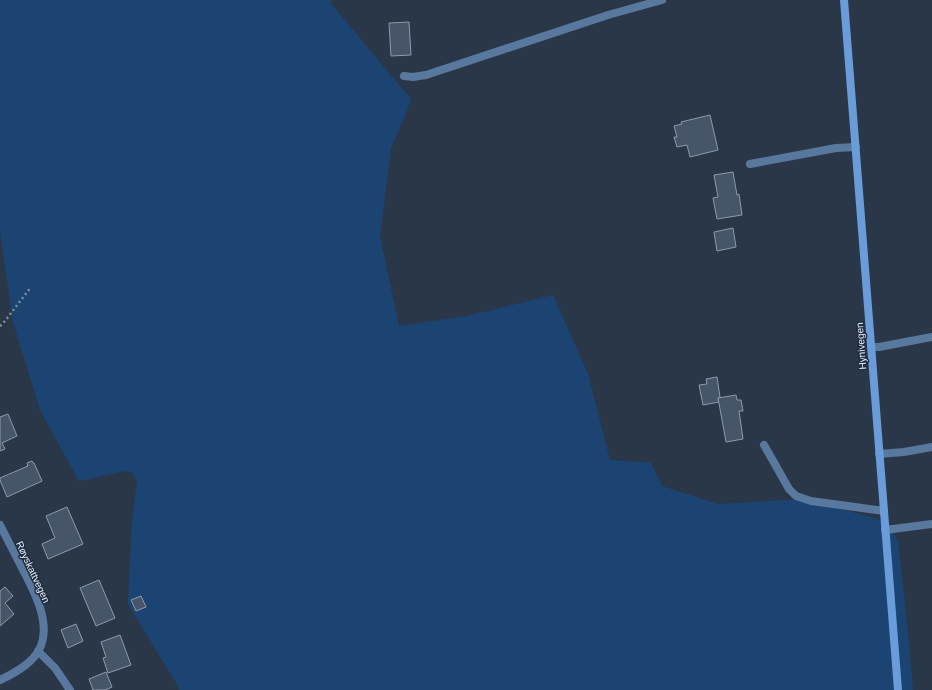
<svg xmlns="http://www.w3.org/2000/svg" width="932" height="690" font-family="Arial,sans-serif">
  <style>
    .green { fill: #1c4473 }
    .building { fill: #465567; stroke: #8b9bb0 }
    .lines { fill: none; stroke-linecap: round; stroke-linejoin: round }
    .path { stroke: #838e9d; stroke-width: 2.5; stroke-dasharray: 2 3; stroke-linecap: butt }
    .service { stroke: #59789e; stroke-width: 8 }
    .minor { stroke: #59789e; stroke-width: 8 }
    .secondary { stroke: #6a9cd9; stroke-width: 8 }
    .labels { text-anchor: middle; dominant-baseline: central; stroke-width: 3; stroke-linejoin: round; paint-order: stroke }
    .street-label { font-size: 10px; fill: #e5edf9; stroke: #202d3e }
  </style>
  <rect width="100%" height="100%" fill="#293748"/>
  <!-- green -->
  <path class="green" d="M0,0H332L330,2L383,66L411,99L407,111L391,148L380,236L399,326L467,316L553,295L588,374L610,460L651,463L662,486L718,504L806,499L884,521L898,540L908,633L913,690H179L175,681L128,604L132,522L137,480L133,473L125,471L79,481L40,410L13,322L0,232Z"/>
  <!-- building -->
  <g class="building">
    <path d="M409,22L411,55L391,56L389,23Z"/>
    <path d="M710,115L718,150L690,157L687,145L677,147L674,137H677L674,126L682,124L681,122Z"/>
    <path d="M733,172L737,195L739,194L742,215L717,219L713,198L718,197L714,175Z"/>
    <path d="M733,228L736,247L717,251L714,232Z"/>
    <path d="M717,377L720,397L718,398L719,402L703,405L699,385L707,384L706,379Z"/>
    <path d="M736,395L737,400H741L743,411H739L743,439L726,442L718,398Z"/>
    <path d="M8,414L17,436L2,443L5,449L0,451V417Z"/>
    <path d="M32,461L33,463H34L42,481L7,497L0,480V478L28,466L27,463Z"/>
    <path d="M67,507L83,544L48,559L42,544L55,538L46,516Z"/>
    <path d="M99,580L115,618L96,626L80,588Z"/>
    <path d="M5,587L13,596L5,603L14,614L0,626V591Z"/>
    <path d="M141,596L146,607L136,611L131,600Z"/>
    <path d="M76,624L83,641L68,648L61,630Z"/>
    <path d="M120,635L131,665L108,673L103,658L106,657L101,642Z"/>
    <path d="M106,672L112,687L105,690H93L89,679Z"/>
  </g>
  <g class="lines">
    <!-- path -->
    <path class="path" d="M0,326L5,321L31,287"/>
    <!-- service -->
    <g class="service">
      <path d="M404,76L413,77L426,75L608,15L662,0"/>
      <path d="M750,164L836,148L856,147"/>
      <path d="M871,347H879L932,337"/>
      <path d="M764,445L789,489L796,496L811,501L884,511"/>
      <path d="M879,454L904,452L932,447"/>
      <path d="M885,530L932,524"/>
    </g>
    <!-- minor -->
    <g class="minor">
      <path d="M0,525C7,539 14,552 21,566C33,589 53,624 39,650C32,663 13,674 0,680"/>
      <path d="M38,651L55,668L70,690"/>
    </g>
    <!-- secondary -->
    <path class="secondary" d="M844,0L898,690"/>
  </g>
  <g class="labels">
    <!-- street labels -->
    <g class="street-label">
      <text transform="translate(861 346) rotate(-94)">Hynivegen</text>
      <text transform="translate(33 572) rotate(65)">Røyskattvegen</text>
    </g>
  </g>
</svg>
